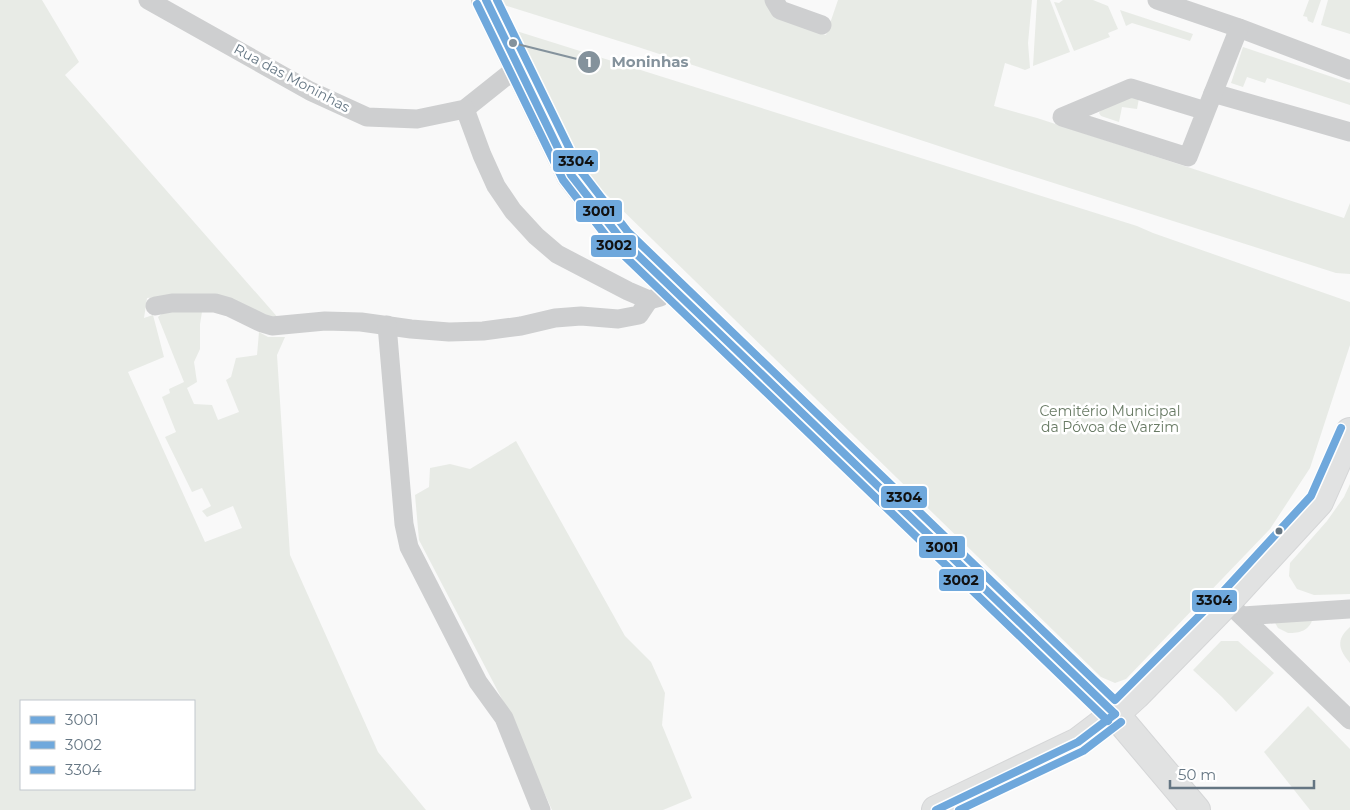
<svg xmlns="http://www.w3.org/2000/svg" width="1350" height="810" font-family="Montserrat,sans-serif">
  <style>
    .green { fill: #e8ebe6; fill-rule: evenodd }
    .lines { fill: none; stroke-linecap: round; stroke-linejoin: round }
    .secondary-casing { stroke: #d5d6d7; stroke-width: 30 }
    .street { stroke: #cecfd0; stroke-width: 19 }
    .secondary { stroke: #e1e2e2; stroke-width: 28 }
    .bus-1-casing { stroke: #fff; stroke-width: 11 }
    .bus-2-casing { stroke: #fff; stroke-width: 11 }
    .bus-3-casing { stroke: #fff; stroke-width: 11 }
    .bus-1 { stroke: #6fa8dc; stroke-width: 8 }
    .bus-2 { stroke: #6fa8dc; stroke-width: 8 }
    .bus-3 { stroke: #6fa8dc; stroke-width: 8 }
    .bus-dot { fill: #657683; stroke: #fff; stroke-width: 2 }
    .labels { text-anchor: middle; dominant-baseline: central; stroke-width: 5; stroke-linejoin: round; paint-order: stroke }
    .street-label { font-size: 14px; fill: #657683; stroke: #fff }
    .park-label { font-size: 14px; fill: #687a64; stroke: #fff }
    .leader { fill: none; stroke: #84929c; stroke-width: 2 }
    .callout-dot { fill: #84929c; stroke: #fff; stroke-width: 2 }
    .mark-label { font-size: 15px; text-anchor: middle; font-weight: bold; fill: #fff }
    .callout-label { font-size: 15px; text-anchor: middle; font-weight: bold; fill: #84929c; stroke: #fff; stroke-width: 5; stroke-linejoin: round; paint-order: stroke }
    .line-badge { stroke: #fff; stroke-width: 2 }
    .pale-badge-label { font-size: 14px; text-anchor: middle; font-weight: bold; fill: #111 }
  </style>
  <rect width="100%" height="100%" fill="#f9f9f9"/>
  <!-- green -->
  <g class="green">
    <path d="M0,0H42L79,62L65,75L280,320L169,296L147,298L144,318L153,315L164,357L128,372L205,542L242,528L233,506L207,517L202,511L211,506L202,488L192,492L165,437L176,432L162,397L170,393L169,389L184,382L158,317L165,311L202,312L200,324V349L194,362L197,382L187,388L194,404L212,405L218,420L239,412L226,380L231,377L236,358L257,355L259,332L268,337H285L277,355L290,555L378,752L426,810H0ZM21,701H194V789H21Z"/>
    <path d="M501,0H766L777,18L826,35L838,0H1032L1028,43L1030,68L1025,70L1005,63L994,106L1037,118L1344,218L1350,203V274L1336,273L972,157L638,47L504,5Z"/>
    <path d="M1037,0H1050L1070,52L1033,66Z"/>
    <path d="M1063,0H1093L1108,6L1118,29L1108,33L1110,37L1074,51L1054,2L1059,3Z"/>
    <path d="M1309,0H1321L1313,23L1308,21L1307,17L1303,16Z"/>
    <path d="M1328,0H1350V34L1321,25Z"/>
    <path d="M1120,10L1193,34L1190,41L1132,23L1126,26Z"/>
    <path d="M510,29L1137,226L1153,233L1350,302V345L1310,468L1270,529L1126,679L1115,683L1101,677L571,160Z"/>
    <path d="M1243,47L1350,83V105L1267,78L1265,83L1247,77L1243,87L1231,83Z"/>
    <path d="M1140,93L1137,109L1122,107L1119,122L1101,116L1099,113L1101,110Z"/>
    <path d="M516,441L625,636L651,662L665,693L662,725L692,798L663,810H552L503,701L419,540L415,495L429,487L430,468L450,464L470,469Z"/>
    <path d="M1350,484V594L1314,595L1297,589L1289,576L1290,563L1327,521L1344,497Z"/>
    <path d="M1313,618C1309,631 1300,633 1288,633L1278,628L1274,621Z"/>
    <path d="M1350,627V663C1339,650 1335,640 1350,627Z"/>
    <path d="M1221,641H1238L1274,673L1236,712L1222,697L1193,670Z"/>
    <path d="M1308,706L1350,749V810H1310L1264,752Z"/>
  </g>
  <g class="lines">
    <defs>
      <g id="secondary">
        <path d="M486,0L571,175L621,239L1115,714L1196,810"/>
        <path d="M936,810L1078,742L1115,714L1136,695L1227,602L1319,502L1350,432"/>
      </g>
    </defs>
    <!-- secondary casing -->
    <use href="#secondary" class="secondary-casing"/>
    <!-- street -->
    <g class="street">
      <path d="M148,0L310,91L367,117L417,119L465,109L519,66"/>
      <path d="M774,0L780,10L822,25"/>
      <path d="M1157,0L1239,28L1350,70"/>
      <path d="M1213,93L1350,132"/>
      <path d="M465,109L482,155L496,186L513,211L536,236L557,254L628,291L649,300L660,297"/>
      <path d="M1206,111L1188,157L1062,117L1131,88L1206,111L1239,28"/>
      <path d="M155,306L172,303H215L229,307L262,323L272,326L325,321L361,322L411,329L449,332L483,331L521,326L555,318L581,316L618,319L639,315L649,300"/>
      <path d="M387,325L404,524L409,547L478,682L504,718L541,810"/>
      <path d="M1227,602L1350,720"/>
      <path d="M1243,616L1350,609"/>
    </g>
    <!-- secondary -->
    <use href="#secondary" class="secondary"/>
    <defs>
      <g id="bus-1">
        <path d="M486,0L571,175L621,239L1115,714"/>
        <path d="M936,810L1078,742L1115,714"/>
      </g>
      <g id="bus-2">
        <path d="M477,4L563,180L613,245L1108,721"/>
        <path d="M959,810L1083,751L1121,722"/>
      </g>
      <path id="bus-3" d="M497,0L580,170L628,232L1115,700L1220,595L1311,496L1341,428"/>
    </defs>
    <!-- bus-1 casing -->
    <use href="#bus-1" class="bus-1-casing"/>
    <!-- bus-2 casing -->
    <use href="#bus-2" class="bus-2-casing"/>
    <!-- bus-3 casing -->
    <use href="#bus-3" class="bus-3-casing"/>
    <!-- bus-1 -->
    <use href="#bus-1" class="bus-1"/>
    <!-- bus-2 -->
    <use href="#bus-2" class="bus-2"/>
    <!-- bus-3 -->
    <use href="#bus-3" class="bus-3"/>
  </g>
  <!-- markers -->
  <circle class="bus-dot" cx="1279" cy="531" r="4.5"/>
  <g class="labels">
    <!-- street labels -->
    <g class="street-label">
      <text transform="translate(292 78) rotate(28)">Rua das Moninhas</text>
    </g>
    <!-- park labels -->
    <g class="park-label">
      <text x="1110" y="411">Cemitério Municipal<tspan x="1110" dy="16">da Póvoa de Varzim</tspan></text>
    </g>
  </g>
  <!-- callouts -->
  <path class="leader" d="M513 43L589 62"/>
  <g class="callout-dot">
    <circle cx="513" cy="43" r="5"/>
    <circle cx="589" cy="62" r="12"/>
  </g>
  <g class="mark-label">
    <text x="589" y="67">1</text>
  </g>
  <g class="callout-label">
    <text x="650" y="67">Moninhas</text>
  </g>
  <g class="line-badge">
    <rect x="552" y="149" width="47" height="24" rx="5" fill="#6fa8dc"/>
    <rect x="575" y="199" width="48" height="24" rx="5" fill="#6fa8dc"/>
    <rect x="590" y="234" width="47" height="24" rx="5" fill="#6fa8dc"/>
    <rect x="880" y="485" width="48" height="24" rx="5" fill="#6fa8dc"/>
    <rect x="918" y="535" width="48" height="24" rx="5" fill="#6fa8dc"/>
    <rect x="938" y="568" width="47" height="24" rx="5" fill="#6fa8dc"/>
    <rect x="1191" y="589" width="47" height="24" rx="5" fill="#6fa8dc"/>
  </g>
  <g class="pale-badge-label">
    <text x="576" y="166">3304</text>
    <text x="599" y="216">3001</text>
    <text x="614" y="250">3002</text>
    <text x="904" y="502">3304</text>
    <text x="942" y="552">3001</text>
    <text x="961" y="585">3002</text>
    <text x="1214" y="605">3304</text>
  </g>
  <!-- legend -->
  <rect x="20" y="700" width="175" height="90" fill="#ffffff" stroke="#c1c8cd"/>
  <rect x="30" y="716" width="25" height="8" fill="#6fa8dc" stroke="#c1c8cd"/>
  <text x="65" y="725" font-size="15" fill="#657683">3001</text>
  <rect x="30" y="741" width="25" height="8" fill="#6fa8dc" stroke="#c1c8cd"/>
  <text x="65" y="750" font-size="15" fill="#657683">3002</text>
  <rect x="30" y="766" width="25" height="8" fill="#6fa8dc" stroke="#c1c8cd"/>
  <text x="65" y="775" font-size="15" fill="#657683">3304</text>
  <!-- scale -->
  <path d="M1170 780v8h144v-8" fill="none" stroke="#657683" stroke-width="2.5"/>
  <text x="1178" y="780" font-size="15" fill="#657683" stroke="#ffffff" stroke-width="4" paint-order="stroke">50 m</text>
</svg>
